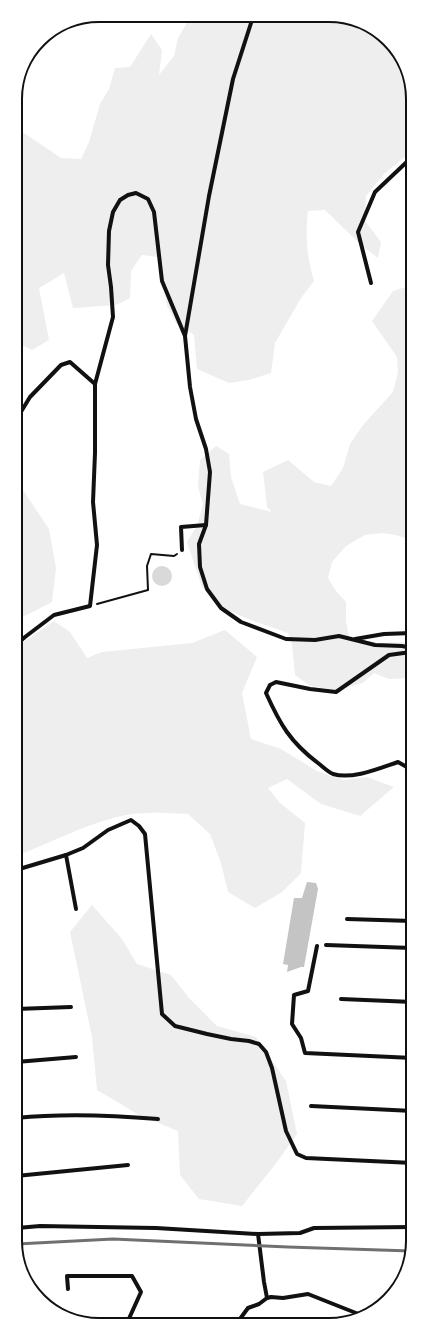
<svg xmlns="http://www.w3.org/2000/svg" width="428" height="1340" font-family="'DejaVu Sans',sans-serif">
  <style>
    .green { fill: #eee }
    .water { fill: #d9d9d9 }
    .building { fill: #c4c4c4 }
    .lines { fill: none; stroke-linecap: round; stroke-linejoin: round }
    .path { stroke: #111; stroke-width: 2 }
    .minor { stroke: #111; stroke-width: 4 }
    .rail { stroke: #707070; stroke-width: 3 }
    .rim { fill: none; stroke: #111; stroke-width: 2 }
  </style>
  <rect width="100%" height="100%" fill="#fff"/>
  <!-- green -->
  <g class="green">
    <path d="M191,16L346,17L389,40L411,83L412,151L384,174L366,196L365,221L381,242L378,258L360,244L325,210L308,211C305,237 307,256 314,281L301,298L275,343L271,373L249,380L229,383L197,369L194,335L176,323L167,306L159,257L142,255L131,271L130,298L116,305L73,308L64,273L39,288L49,340L32,350L15,342V127L61,158L81,159L89,142L100,104L109,89L115,68L130,67L151,34L162,50L159,75L174,56L178,38Z"/>
    <path d="M412,280V540L396,535L382,533L365,535L346,546L332,562L328,578L336,591L346,602V621L349,636L376,643L412,642V678L389,679L374,673L363,683L336,690L310,686L295,675L292,644L288,633L253,621L225,609L202,587L187,542L197,526L203,504L198,487L200,460L216,446L229,454L231,477L240,504L272,512L267,507L263,472L288,460L314,482L331,486L343,468L350,444L363,425L393,392L398,372L397,357L372,321L393,291L409,286Z"/>
    <path d="M16,365L21,367L18,381L16,382Z"/>
    <path d="M16,485L21,487L49,529L56,568L52,602L19,619L18,639L24,642L54,621L70,632L87,658L102,652L192,643L225,630L257,657L242,693L251,739L281,749L317,771L343,780L367,777L394,787L360,816L321,804L287,779L268,788L280,803L305,823L301,873L282,892L255,908L228,892L221,863L210,834L188,814C165,813 140,811 117,817C82,826 50,843 16,856Z"/>
    <path d="M92,905L122,939L137,964L171,975L189,998L217,1026L256,1037L286,1081L297,1134L277,1162L242,1206L199,1199L180,1175L178,1131L139,1115L97,1090L92,1037L70,932Z"/>
  </g>
  <!-- water -->
  <circle class="water" cx="162" cy="576" r="10"/>
  <!-- building -->
  <path class="building" d="M307,882L316,883L318,889L304,967H301L287,972L288,965L283,964L294,898H302Z"/>
  <g class="lines">
    <!-- path -->
    <path class="path" d="M97,604L148,590L147,566L151,554L174,556L177,554"/>
    <!-- minor -->
    <g class="minor">
      <path d="M256,16L252,20L233,79L209,196L185,336L190,387L196,419L206,449L210,472L206,525L199,544L200,567L207,589L221,608L241,622L286,639L315,640L339,636L375,645L402,646L412,648"/>
      <path d="M371,283L358,232L375,192L412,157"/>
      <path d="M16,420L30,397L61,365L70,362L95,384"/>
      <path d="M182,550L181,527L206,525"/>
      <path d="M355,639L384,634L412,633"/>
      <path d="M16,645L25,637L54,615L90,606L97,545L93,502L95,453V384L113,317L111,287L108,265L109,231L113,212L120,200L128,195L136,193L148,199L154,212L162,281L185,336"/>
      <path d="M412,650L411,652L389,655L336,692L310,689L276,682L270,685L266,693C280,724 290,742 318,763C322,766 328,772 333,774C352,780 380,768 398,762L412,770"/>
      <path d="M66,855L76,909"/>
      <path d="M16,870L66,855L83,848L108,830L131,820L139,826L145,834L162,1014L175,1026L207,1034L231,1039L249,1041L259,1044L266,1052L272,1068L286,1131L297,1154L306,1158L413,1163"/>
      <path d="M347,919L412,921"/>
      <path d="M16,936L18,956H16"/>
      <path d="M326,945L412,948"/>
      <path d="M317,946L308,991L294,995L292,1024L301,1038L305,1053L413,1058"/>
      <path d="M341,999L413,1002"/>
      <path d="M16,1009L71,1007"/>
      <path d="M16,1062L76,1057"/>
      <path d="M311,1106L413,1111"/>
      <path d="M16,1118C64,1113 111,1115 158,1119"/>
      <path d="M16,1176L128,1165"/>
      <path d="M17,1228L40,1226L156,1228L258,1234L264,1282L267,1298L271,1297L283,1298L308,1294L361,1315"/>
      <path d="M258,1234L300,1233L314,1228L413,1227"/>
      <path d="M68,1289L67,1276H132L141,1292L127,1323"/>
      <path d="M82,1323H118"/>
      <path d="M200,1323L201,1321"/>
      <path d="M237,1323L248,1308L259,1304L267,1298"/>
    </g>
    <!-- rail -->
    <path class="rail" d="M17,1244L113,1239L288,1247L411,1251"/>
  </g>
  <!-- crop -->
  <path d="M0 0H428V1340H0ZM99 22H329A77 77 0 0 1 406 99V1241A77 77 0 0 1 329 1318H99A77 77 0 0 1 22 1241V99A77 77 0 0 1 99 22Z" fill="#fff" fill-rule="evenodd"/>
  <path class="rim" d="M99 22H329A77 77 0 0 1 406 99V1241A77 77 0 0 1 329 1318H99A77 77 0 0 1 22 1241V99A77 77 0 0 1 99 22Z"/>
</svg>
